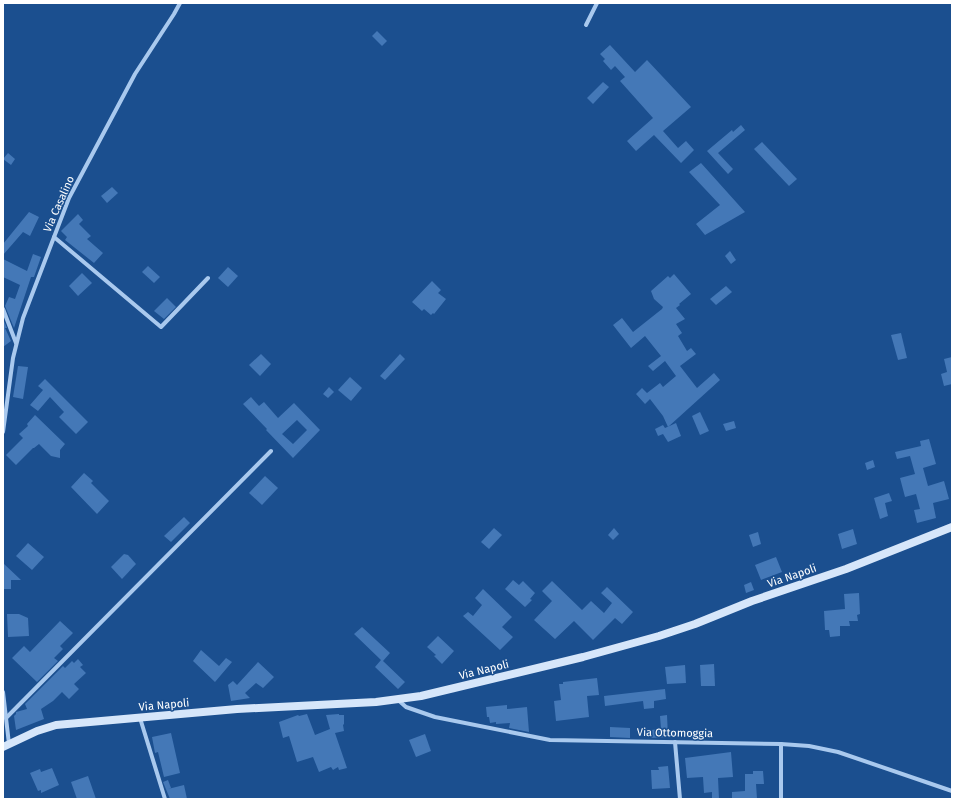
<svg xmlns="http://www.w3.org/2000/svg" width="955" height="802" font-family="'Fira Sans',sans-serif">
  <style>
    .building { fill: #4478b7; fill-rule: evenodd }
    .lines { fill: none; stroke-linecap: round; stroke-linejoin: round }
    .street { stroke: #a9c9ee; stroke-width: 4 }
    .secondary { stroke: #d6e6fa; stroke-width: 8 }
    .labels { text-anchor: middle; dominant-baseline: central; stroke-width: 3; stroke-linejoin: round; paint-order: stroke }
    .street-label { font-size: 11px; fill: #fff; stroke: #1b4f8f }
  </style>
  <rect width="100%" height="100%" fill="#1b4f8f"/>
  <!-- building -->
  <g class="building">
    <path d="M377,31L387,41L382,46L372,36Z"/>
    <path d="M610,45L635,72L647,60L691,107L663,131L678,148L686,141L694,150L681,163L654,135L636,151L627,141L653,118L620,81L625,77L615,66L611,70L603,61L605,59L600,54Z"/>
    <path d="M603,82L609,87L593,104L587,98Z"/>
    <path d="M741,125L745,130L718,153L733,169L728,174L707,151L732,130L733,132Z"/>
    <path d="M762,142L797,179L789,186L754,149Z"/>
    <path d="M8,153L15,159L11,165L3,159Z"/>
    <path d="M701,163L745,212L705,235L696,224L720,205L689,172Z"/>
    <path d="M112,187L118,193L107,203L101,196Z"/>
    <path d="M29,212L39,217L30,236L23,232L3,255V244Z"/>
    <path d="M78,214L83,220L79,224L91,236L87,239L103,253L94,263L65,240L67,237L61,231Z"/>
    <path d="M730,251L736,260L731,264L725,256Z"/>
    <path d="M33,254L41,257L34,277H31L14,328L5,306L9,297L15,299L20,285L3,277V259L27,271Z"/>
    <path d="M148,266L160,277L154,283L142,272Z"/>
    <path d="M228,267L238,276L228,287L218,278Z"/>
    <path d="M82,273L92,283L78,296L69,286Z"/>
    <path d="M674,274L691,294L679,304L680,305L676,308L685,319L676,324L682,333L678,336L687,351L691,348L696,354L680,366L697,388L714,373L720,380L668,427L663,416L650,399L645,404L636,394L642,388L647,393L660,383L663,387L676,376L665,361L653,371L648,366L661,356L645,336L631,348L613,325L622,318L633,332L662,309L663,307L654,299L651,291L668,276L670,278Z"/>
    <path d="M432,281L441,290L438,293L446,299L434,314L433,313L431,315L424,309L422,311L412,302Z"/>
    <path d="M726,286L732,292L716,305L710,299Z"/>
    <path d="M167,298L176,307L164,319L154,311Z"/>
    <path d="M3,319L7,328H5L11,341L3,347Z"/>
    <path d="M901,333L907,358L898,360L891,335Z"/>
    <path d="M261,354L271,364L260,376L249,365Z"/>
    <path d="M400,354L405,359L385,380L380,376Z"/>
    <path d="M952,357V384L944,386L941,374L947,372L944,359Z"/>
    <path d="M18,366L28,367L23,399L13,397Z"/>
    <path d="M350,377L362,388L351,401L338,390Z"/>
    <path d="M45,379L88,422L76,434L59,417L64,412L50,397L38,411L30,405L43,390L38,386Z"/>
    <path d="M329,387L334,392L328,398L323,394Z"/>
    <path d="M251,397L259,406L264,402L278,418L294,403L320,430L293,458L266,430L267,429L243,404ZM297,420L307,430L293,444L282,434Z"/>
    <path d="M700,412L709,431L700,435L692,416Z"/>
    <path d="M35,415L65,444L60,450V458L51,456L39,444L34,448H33L16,465L6,455L23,438L19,434L28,426L27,424Z"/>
    <path d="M734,421L736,428L726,431L723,424Z"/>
    <path d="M676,423L681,436L668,442L663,434L658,436L655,429L663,425L665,428Z"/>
    <path d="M929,439L936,464L923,468L928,486L944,481L949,499L933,503L936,518L917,523L914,510L920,509L916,494L905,497L900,478L915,474L910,456L897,459L895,452L921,446L920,441Z"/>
    <path d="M873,460L875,467L867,470L865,463Z"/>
    <path d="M84,473L93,481L91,483L109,501L97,514L71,487Z"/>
    <path d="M265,476L278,488L262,505L249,493Z"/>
    <path d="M889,493L892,501L885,503L888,516L880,519L874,498Z"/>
    <path d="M184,517L190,523L171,542L164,536Z"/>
    <path d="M494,528L502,535L489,549L481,542Z"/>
    <path d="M614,528L619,534L613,540L608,535Z"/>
    <path d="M853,529L857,544L842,549L838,534Z"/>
    <path d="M758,532L761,544L753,547L749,535Z"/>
    <path d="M28,543L44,557L32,570L16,556Z"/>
    <path d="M124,554L128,555L136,564L122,579L111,567Z"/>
    <path d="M776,557L782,572L761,580L755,565Z"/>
    <path d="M3,563L21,580H11V589H3Z"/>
    <path d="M513,580L519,585L523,581L535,593L530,599L532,600L525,607L505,589Z"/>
    <path d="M552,581L582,610L591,601L604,613L612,603L601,593L607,587L633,612L622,624L615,618L593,640L574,621L555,639L534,620L552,601L542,591Z"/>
    <path d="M751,582L754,590L746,593L744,585Z"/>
    <path d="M483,589L512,617L502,627L513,637L500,650L463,616L468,612L473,616L482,605L475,598Z"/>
    <path d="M859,593L860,614L857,615L858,621H849L850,626H840V636L830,637L829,630H825L824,611L845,609L844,594Z"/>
    <path d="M7,614H19L28,618L29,636L8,637Z"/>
    <path d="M60,621L73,633L60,646L63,649L54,658L58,661L37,682L12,658L24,646L30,652Z"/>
    <path d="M362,627L390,653L383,661L405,682L398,689L375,667L381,660L354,634Z"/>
    <path d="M438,636L454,651L442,664L434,656L436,655L427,647Z"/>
    <path d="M201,650L219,666L226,658L232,662L215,682L193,661Z"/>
    <path d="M78,659L83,665L80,667L86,673L74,684L79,689L69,699L62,692L53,701L41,709L44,719L16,730L14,716L16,714V712L27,709L25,704L63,666L65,668L72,661L74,663Z"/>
    <path d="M258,662L274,677L263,688L256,683L245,693L250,698L231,701L228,685L233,681L237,685Z"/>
    <path d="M714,664L715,686H701L700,665Z"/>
    <path d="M685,665L686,683L667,684L665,667Z"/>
    <path d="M597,678L599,695L587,696L589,717L556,721L554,701L561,700L559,684H563V682Z"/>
    <path d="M665,689L666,699L654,701V708L644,709L643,701L605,706L604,696Z"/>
    <path d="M507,705V709L527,707L529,732L509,728L510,723L496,724V722L490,723L489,717H487L486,707Z"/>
    <path d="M307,714L315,735L330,729L326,715L339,714V715H344V724L343,725L344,731L335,733L347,768L339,770L338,767L333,770L331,767L319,772L313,757L297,762L289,736L283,738L279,722L298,715L299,716Z"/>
    <path d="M667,715L668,737L651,738V730L661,729L660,716Z"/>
    <path d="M610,727L630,728V738L610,737Z"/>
    <path d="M171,733L180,773L164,777L158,752L155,753L152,737Z"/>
    <path d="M425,734L431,751L416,757L409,740Z"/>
    <path d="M731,752L733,777L718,778L719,799H712V792L704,793L703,777L687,778L685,758Z"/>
    <path d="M668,766L670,788L652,789L651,770H659L658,767Z"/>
    <path d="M52,768L59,785L41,793V790L38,791L30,773L40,769L41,772Z"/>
    <path d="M753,771H763L764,784H756L757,799H732V792L745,791V774H753Z"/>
    <path d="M88,776L96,799H77L71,782Z"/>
    <path d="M168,780L171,788L168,789L184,785L187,799H170L163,782Z"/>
  </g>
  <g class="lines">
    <!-- street -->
    <g class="street">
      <path d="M586,25L597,3"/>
      <path d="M54,237L161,327L208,278"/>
      <path d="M3,309L16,343"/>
      <path d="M3,432L13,358L23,318L69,198L135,74L174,14L180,3"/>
      <path d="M3,692L9,744"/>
      <path d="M397,699L406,707L435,717L550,740L781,744L809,746L838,752L952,791"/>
      <path d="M6,718L271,451"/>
      <path d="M140,718L165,799"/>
      <path d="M675,742L680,799"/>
      <path d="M781,799V744"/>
    </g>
    <!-- secondary -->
    <path class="secondary" d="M3,747L37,731L56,725L237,709L376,702L421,696L583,657L659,636L695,624L752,601L846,569L952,527"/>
  </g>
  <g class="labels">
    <!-- street labels -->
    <g class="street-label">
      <text transform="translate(59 204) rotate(-66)">Via Casalino</text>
      <text transform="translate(792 576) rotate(-19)">Via Napoli</text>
      <text transform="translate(484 670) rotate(-14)">Via Napoli</text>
      <text transform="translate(164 705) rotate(-5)">Via Napoli</text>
      <text transform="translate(675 733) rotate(1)">Via Ottomoggia</text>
    </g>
  </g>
  <!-- border -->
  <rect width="955" height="802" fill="none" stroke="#ffffff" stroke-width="8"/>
</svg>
